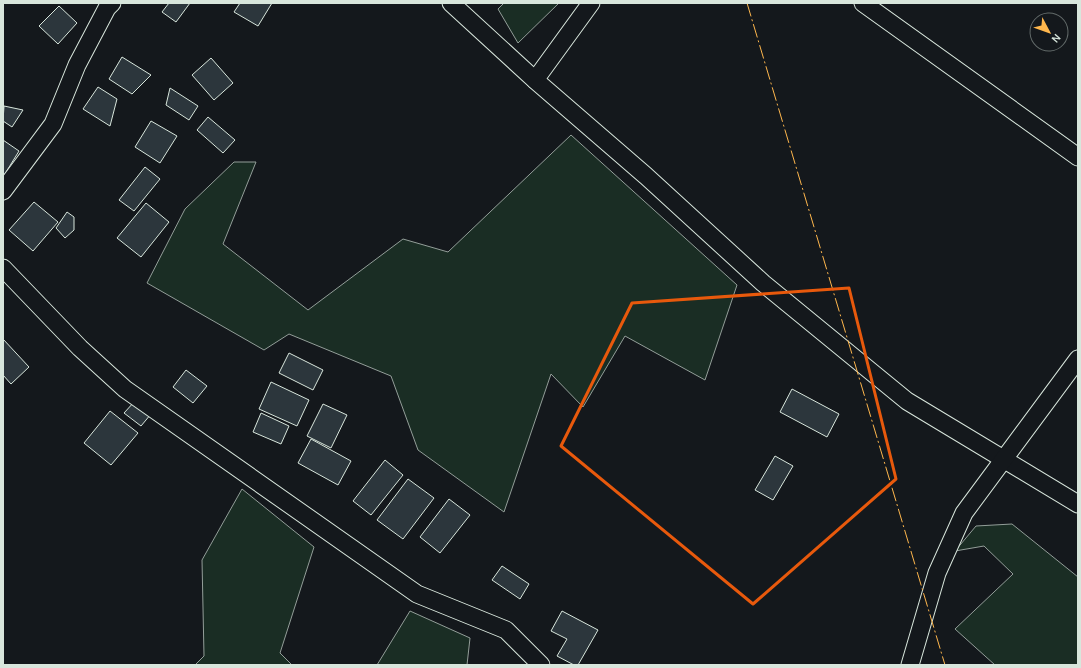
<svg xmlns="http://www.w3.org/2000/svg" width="1081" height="668" font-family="Karla,sans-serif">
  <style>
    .green { fill: #1a2d24; stroke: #939e99 }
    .building { fill: #2c363c; stroke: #d8e6dc }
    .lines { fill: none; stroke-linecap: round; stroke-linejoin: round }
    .street-casing { stroke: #d8e6dc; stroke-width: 19 }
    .street { stroke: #14181c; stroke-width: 17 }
    .power { stroke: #ffb74d; stroke-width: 1; stroke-dasharray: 14 3 2 3; stroke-linecap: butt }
    .marked { fill: none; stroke: #e8590c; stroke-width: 3; stroke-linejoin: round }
  </style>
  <rect width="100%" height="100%" fill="#14181c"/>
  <!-- green -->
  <g class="green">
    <path d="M504,3H559L518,43L498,9Z"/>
    <path d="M571,135L737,285L705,380L625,336L583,407L551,374L504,512L418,450L391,376L289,334L264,350L147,283L185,209L234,162H256L223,244L308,310L403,239L448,252Z"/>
    <path d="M242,489L314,547L280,653L292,665H195L204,656L202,560Z"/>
    <path d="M1012,524L1078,577V665H995L955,629L1013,574L984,546L955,551L976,526Z"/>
    <path d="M410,611L470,638L467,665H377Z"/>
  </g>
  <!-- building -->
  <g class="building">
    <path d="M169,3H190L176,22L162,12Z"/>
    <path d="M240,3H272L258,26L234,12Z"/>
    <path d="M59,6L77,23L58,44L39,26Z"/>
    <path d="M122,57L151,75L132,94L109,79Z"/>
    <path d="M211,58L233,83L214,100L192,75Z"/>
    <path d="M98,87L117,99L110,126L83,109Z"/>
    <path d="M170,88L198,106L189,120L166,105Z"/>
    <path d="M4,106L23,110L12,127L3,121Z"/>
    <path d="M208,117L235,140L223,153L197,130Z"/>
    <path d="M151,121L177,136L160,163L135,147Z"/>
    <path d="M3,140L19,151L3,177Z"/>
    <path d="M145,167L160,179L134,211L119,200Z"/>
    <path d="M34,202L58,222L33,251L9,230Z"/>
    <path d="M146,203L169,222L141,257L117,238Z"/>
    <path d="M67,212L74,217V230L65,238L56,228Z"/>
    <path d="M3,339L29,367L11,384L3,375Z"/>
    <path d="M289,353L323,370L313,390L279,373Z"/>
    <path d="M186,370L207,386L193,403L173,387Z"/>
    <path d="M271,382L309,400L297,426L259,409Z"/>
    <path d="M792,389L839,414L827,437L780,412Z"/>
    <path d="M135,401L151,414L141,426L124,413Z"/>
    <path d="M323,404L347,415L331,448L307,436Z"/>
    <path d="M110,411L138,433L111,465L84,443Z"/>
    <path d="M261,413L289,426L281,444L253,432Z"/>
    <path d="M311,439L351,461L338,485L298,463Z"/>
    <path d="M775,456L793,466L773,500L755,490Z"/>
    <path d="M385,460L403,475L371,515L353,501Z"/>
    <path d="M408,479L434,498L403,539L377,520Z"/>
    <path d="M449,499L470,515L440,553L420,537Z"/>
    <path d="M502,566L529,584L520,599L492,580Z"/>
    <path d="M562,611L598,630L578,665H574L557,656L567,639L551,631Z"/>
  </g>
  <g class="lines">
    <defs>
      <g id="street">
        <path d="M451,3L535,80L646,176L763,283L907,401L1078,504"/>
        <path d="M863,3L1078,157"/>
        <path d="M535,80L591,3"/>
        <path d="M3,191L53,124L77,65L107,8L112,3"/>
        <path d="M3,268L80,348L125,389L417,594L506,630L541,665"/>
        <path d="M910,665L937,573L964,513L1078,359"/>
      </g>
    </defs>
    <!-- street casing -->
    <use href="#street" class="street-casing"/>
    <!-- street -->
    <use href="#street" class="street"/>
    <!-- power -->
    <path class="power" d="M747,3L945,665"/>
  </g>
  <!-- marked area -->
  <path class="marked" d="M849,288L896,479L753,604L561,446L632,303Z"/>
  <!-- border -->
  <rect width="1081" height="668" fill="none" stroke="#d8e6dc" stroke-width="8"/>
  <!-- north arrow -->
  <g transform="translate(1049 32) rotate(131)"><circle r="19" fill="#14181c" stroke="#626a69"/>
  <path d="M0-3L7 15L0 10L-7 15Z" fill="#ffb74d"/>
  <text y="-6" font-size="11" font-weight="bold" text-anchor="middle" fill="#d8e6dc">N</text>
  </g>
</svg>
